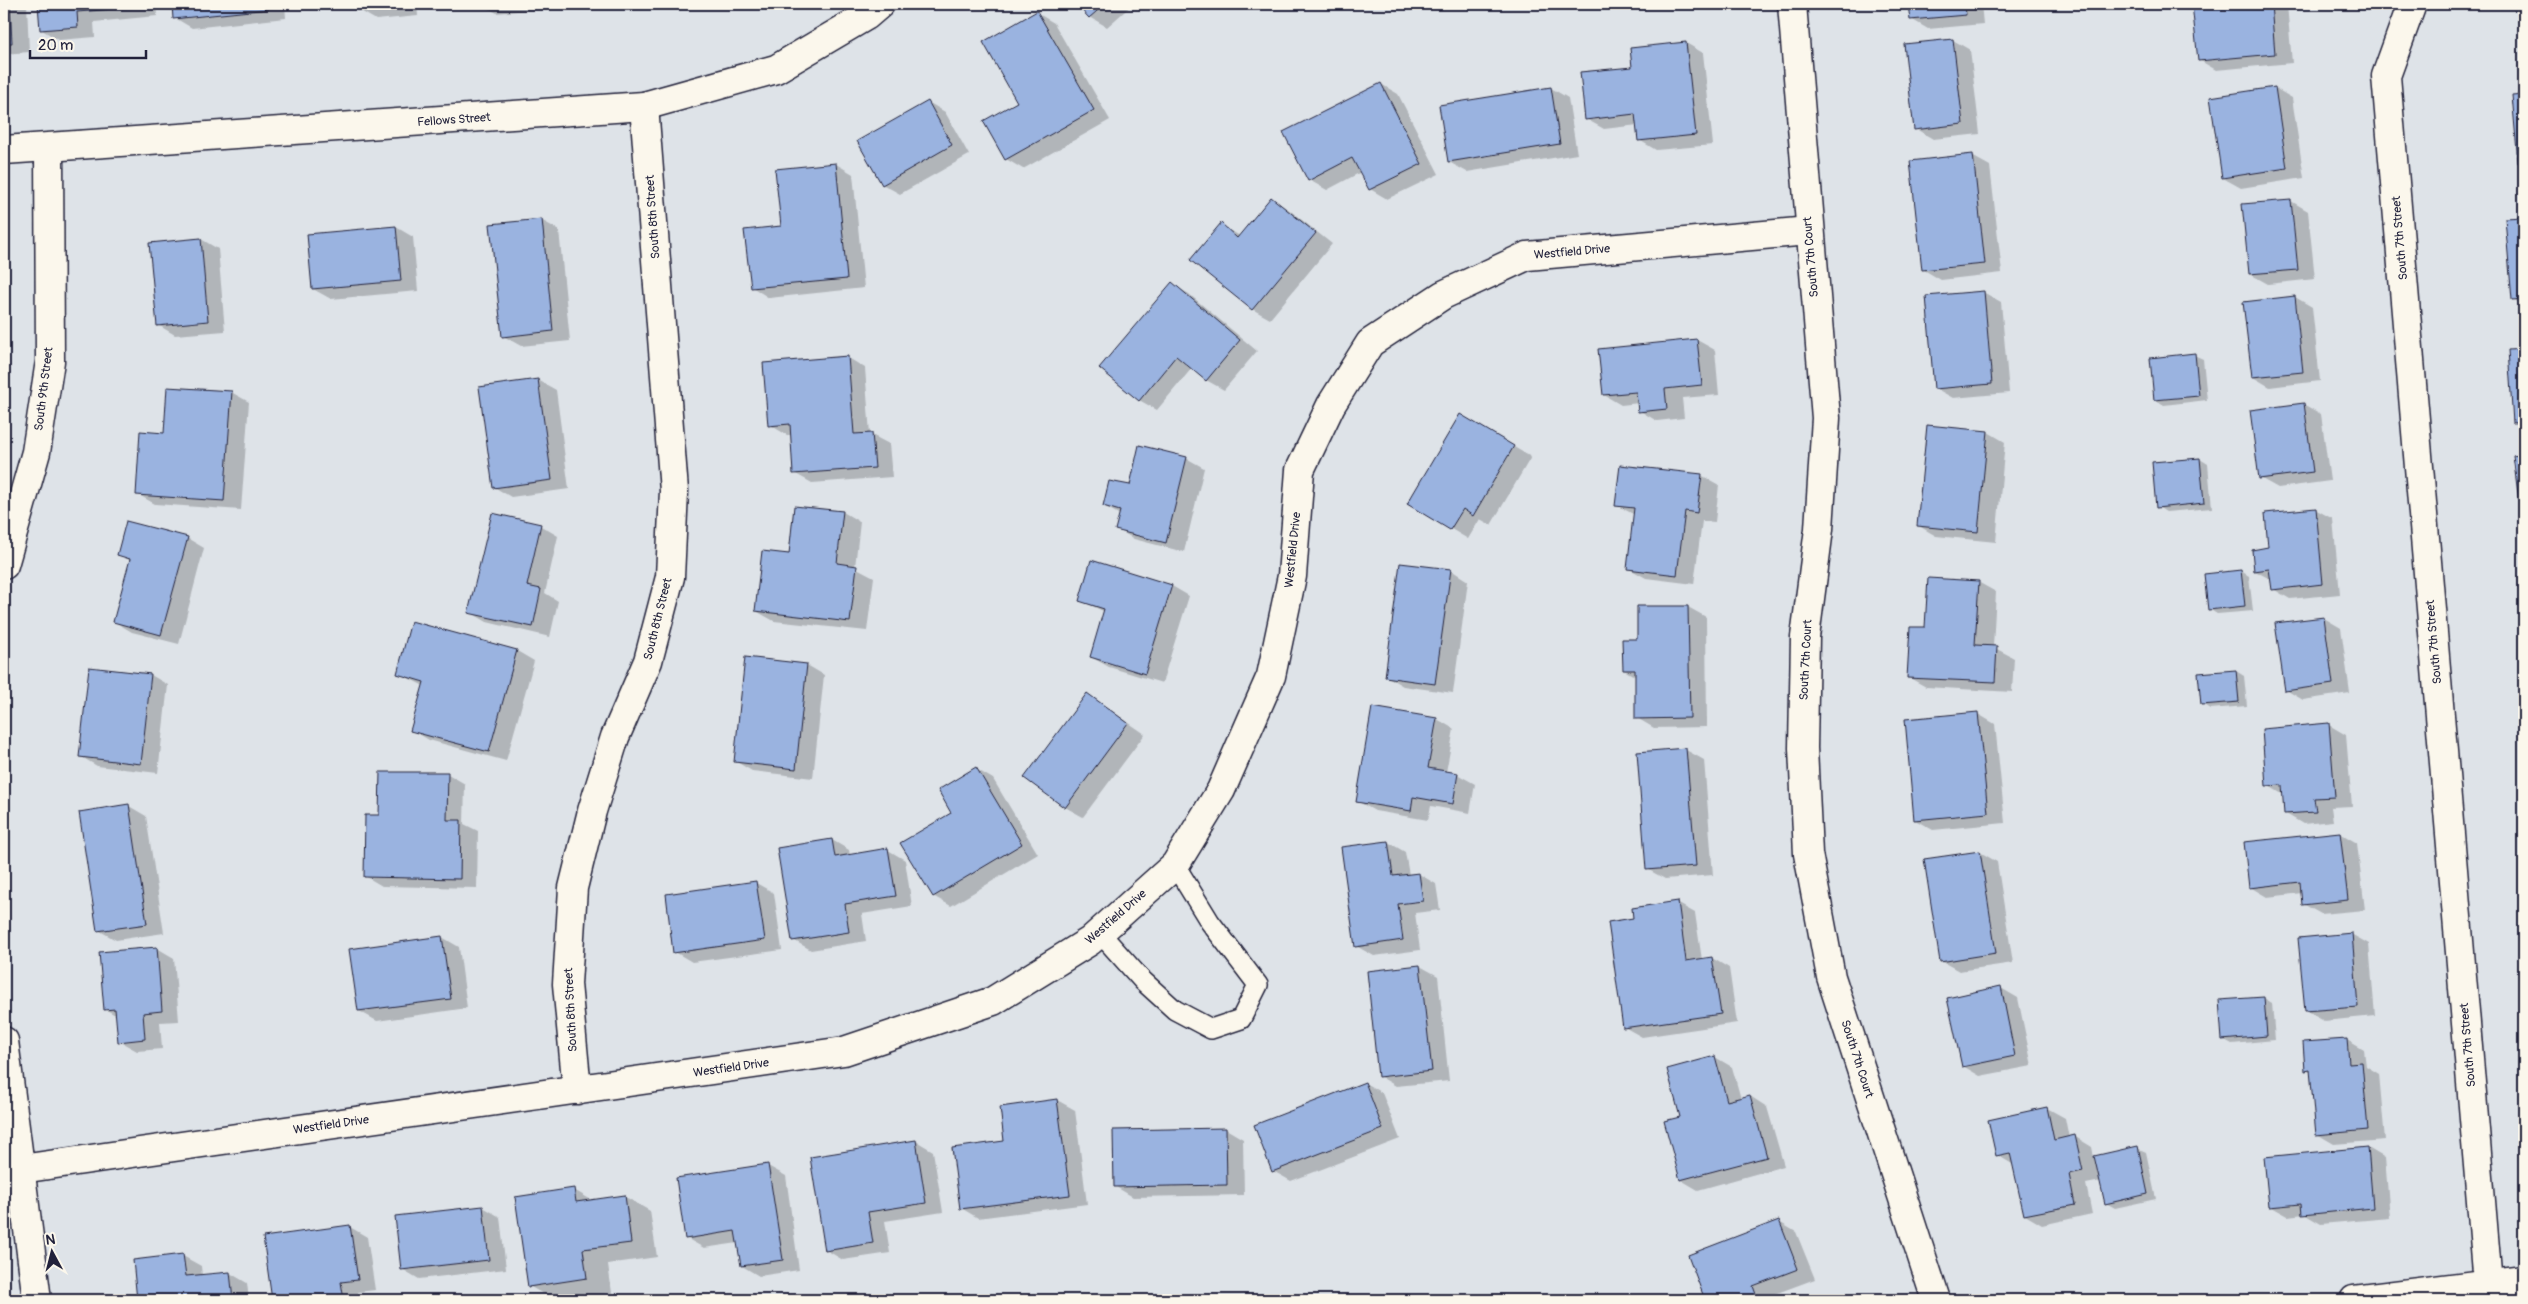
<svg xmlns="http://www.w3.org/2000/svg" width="2528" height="1304" font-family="Pangolin,sans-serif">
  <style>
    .shadow { fill: #0003 }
    .building { fill: #9ab3e0; stroke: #22223b }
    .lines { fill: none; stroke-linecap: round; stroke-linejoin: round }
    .lane-casing { stroke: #22223b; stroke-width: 22 }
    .street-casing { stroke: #22223b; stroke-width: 31 }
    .lane { stroke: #fbf7ec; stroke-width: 19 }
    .street { stroke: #fbf7ec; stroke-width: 28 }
    .labels { text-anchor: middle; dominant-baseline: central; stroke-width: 5; stroke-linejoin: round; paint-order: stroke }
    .street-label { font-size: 12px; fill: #22223b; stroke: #fbf7ec }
  </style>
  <rect width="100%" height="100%" fill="#dee3e8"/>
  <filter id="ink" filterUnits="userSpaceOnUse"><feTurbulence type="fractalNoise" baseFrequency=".02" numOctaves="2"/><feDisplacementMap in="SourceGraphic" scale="10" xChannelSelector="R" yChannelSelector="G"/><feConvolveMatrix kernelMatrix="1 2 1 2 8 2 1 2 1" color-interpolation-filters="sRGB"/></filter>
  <g filter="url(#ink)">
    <!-- shadow -->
    <g class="shadow">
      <path d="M4,4H27L29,52L4,54Z"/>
      <path d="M39,4H156L157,16L94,22L95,37L59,40L42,30Z"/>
      <path d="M173,4H285L286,18L192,28L175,18Z"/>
      <path d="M358,4H417L418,16L376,20L359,10Z"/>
      <path d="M480,4H549V8L497,13Z"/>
      <path d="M1078,4H1133L1107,27L1090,17Z"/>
      <path d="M1910,4H1981L1983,24L1928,29L1911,19Z"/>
      <path d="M2193,4H2287L2292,63L2216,70L2199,60Z"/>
      <path d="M1037,13L1054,23L1110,120L1023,169L1006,159Z"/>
      <path d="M1953,40L1970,50L1980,134L1933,139L1916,129Z"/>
      <path d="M1686,43L1703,53L1713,145L1656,150L1639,140L1638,125L1604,129L1586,119L1633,68Z"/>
      <path d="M1381,84L1398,94L1439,174L1387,199L1370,189L1361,172L1327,190L1309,180Z"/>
      <path d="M1551,88L1568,98L1577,154L1467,172L1449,162Z"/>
      <path d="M2275,88L2292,98L2304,178L2241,188L2223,178Z"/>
      <path d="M2524,95V166L2519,163L2513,96Z"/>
      <path d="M928,102L945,112L969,155L900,194L882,184Z"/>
      <path d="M1972,156L1990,166L2002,273L1941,280L1924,270Z"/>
      <path d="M836,164L853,174L864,288L769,298L752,287L782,227Z"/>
      <path d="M1271,199L1288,209L1332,244L1270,319L1252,309L1192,260L1221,225L1240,236Z"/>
      <path d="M2291,201L2308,211L2315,279L2268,284L2250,274Z"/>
      <path d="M2524,218V306L2513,299L2507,219Z"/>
      <path d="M541,220L559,230L570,341L521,346L503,336Z"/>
      <path d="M396,227L413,237L418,291L331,299L313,289Z"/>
      <path d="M201,239L218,249L225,331L175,335L158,325Z"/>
      <path d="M1172,284L1189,294L1257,351L1224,390L1206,380L1192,368L1157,410L1139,400Z"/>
      <path d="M1983,292L2001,302L2009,393L1953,398L1935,388Z"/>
      <path d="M2295,297L2312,307L2320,381L2270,387L2253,377Z"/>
      <path d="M1697,340L1715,350L1719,395L1682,398L1684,418L1657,421L1640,411L1639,403L1621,405L1604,395Z"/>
      <path d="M2524,350V428L2515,422L2510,352Z"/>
      <path d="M2194,355L2203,359L2207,400L2164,405L2156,400Z"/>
      <path d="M847,357L865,368L870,434L889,444L892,477L812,483L794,473L792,435H787L770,425Z"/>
      <path d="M538,380L556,390L569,489L511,497L494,487L480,388Z"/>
      <path d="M231,392L249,402L241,510L155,504L137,494L165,434Z"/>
      <path d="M2303,404L2321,414L2330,481L2278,488L2260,478Z"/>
      <path d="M1461,416L1531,457L1491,525L1480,519L1468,539L1409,504Z"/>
      <path d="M1928,426L1988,432L2005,442L1996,542L1936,536L1919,526Z"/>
      <path d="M2524,456V530L2515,457Z"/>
      <path d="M1186,458L1204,468L1184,552L1134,539L1117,529L1120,515L1104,506Z"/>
      <path d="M2200,459L2208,464L2212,508L2166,512L2158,507Z"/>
      <path d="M1701,475L1719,485L1715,522L1702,521L1694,584L1646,578L1628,568L1635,515L1616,505Z"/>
      <path d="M2315,509L2333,519L2340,594L2290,599L2273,589L2272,580L2255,571L2270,549Z"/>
      <path d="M843,512L860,522L855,567L874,577L867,631L774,621L756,611L790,556Z"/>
      <path d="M493,514L541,526L558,536L545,593L558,601L550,637L487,622L470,612Z"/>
      <path d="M187,538L204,548L179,644L132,632L115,622L131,561L118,554Z"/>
      <path d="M1092,562L1172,586L1189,596L1162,683L1109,667L1091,657L1105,612L1080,600Z"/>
      <path d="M1451,570L1468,581L1453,693L1403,686L1386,676Z"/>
      <path d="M2241,571L2249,576L2253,611L2217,614L2209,609Z"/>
      <path d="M1978,582L1996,592L1993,647L2014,658L2012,692L1926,687L1908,677L1926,629Z"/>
      <path d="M1638,607H1688L1706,617L1707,727L1654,728L1637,718L1636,677L1624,670L1638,641Z"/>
      <path d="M2324,618L2341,628L2350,693L2303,700L2286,690Z"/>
      <path d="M412,622L517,651L534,661L506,761L429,740L412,730L424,686L398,673Z"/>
      <path d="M746,659L807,665L824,675L813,778L752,771L735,761Z"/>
      <path d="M2236,671L2244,676L2247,706L2210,709L2202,704Z"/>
      <path d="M151,675L168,685L158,773L97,766L80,756Z"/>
      <path d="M1087,694L1145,734L1083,817L1065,807Z"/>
      <path d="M1978,714L1995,724L2005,823L1933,830L1915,820Z"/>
      <path d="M1437,719L1454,729L1446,772L1457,774L1475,784L1470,813L1431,806L1428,820L1375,811L1357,801Z"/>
      <path d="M2329,725L2346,735L2352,806L2331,807L2333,821L2303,824L2286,814L2284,795L2267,785Z"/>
      <path d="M1686,750L1704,760L1713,875L1665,879L1647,869L1638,754Z"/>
      <path d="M976,769L993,779L1038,854L951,906L933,896L953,813Z"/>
      <path d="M448,774L465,784L464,824L478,831L477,888L382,886L365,876L381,816Z"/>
      <path d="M129,806L146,816L164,933L116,940L98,930Z"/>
      <path d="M2340,833L2357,843L2365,910L2321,914L2303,904L2302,893L2267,897L2250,887Z"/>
      <path d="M832,840L849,850L850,856L888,850L905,860L912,906L862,914L866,941L811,950L793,940Z"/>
      <path d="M1388,842L1405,852L1409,875L1419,874L1436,884L1440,910L1415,913L1420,950L1374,956L1356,946Z"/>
      <path d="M1980,852L1997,862L2013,963L1959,971L1941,961Z"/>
      <path d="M756,883L774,893L782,950L692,962L675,952Z"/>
      <path d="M1677,903L1695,913L1702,960L1712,958L1729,968L1737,1023L1642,1037L1624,1027L1634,919Z"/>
      <path d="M2351,934L2369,944L2375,1016L2324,1021L2306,1011Z"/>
      <path d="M442,937L459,947L467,1008L377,1021L359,1011Z"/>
      <path d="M157,948L174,958L179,1021L160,1022L162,1049L137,1051L119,1041L117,1016L105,1009Z"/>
      <path d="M1420,966L1438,976L1449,1081L1396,1086L1379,1076L1368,972Z"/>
      <path d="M2001,988L2018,998L2032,1066L1980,1076L1963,1066Z"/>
      <path d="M2264,998L2272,1003L2275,1040L2232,1044L2223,1039Z"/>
      <path d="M2347,1040L2364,1050L2366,1066L2379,1074L2385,1140L2334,1144L2317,1134L2312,1073L2306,1070Z"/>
      <path d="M1715,1057L1732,1067L1741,1099L1750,1096L1767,1107L1784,1166L1698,1190L1681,1180V1118Z"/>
      <path d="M1365,1083L1382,1093L1400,1139L1291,1181L1273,1171Z"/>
      <path d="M1057,1100L1075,1110L1087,1204L978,1218L961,1208L1006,1142Z"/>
      <path d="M2047,1108L2065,1118L2069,1138L2074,1136L2092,1147L2094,1157L2137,1148L2146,1152L2156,1199L2115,1208L2106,1203L2101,1181L2086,1184L2092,1214L2042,1225L2025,1215L2014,1165L1997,1155L1990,1121Z"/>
      <path d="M1226,1129L1243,1139L1244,1195L1133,1197L1116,1187L1114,1131Z"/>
      <path d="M916,1141L933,1151L943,1212L885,1221L890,1253L843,1260L826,1250Z"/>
      <path d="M2368,1148L2385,1158L2390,1218L2321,1224L2304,1214L2288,1216L2270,1206Z"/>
      <path d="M768,1166L786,1176L799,1270L759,1276L742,1266L738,1243L704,1248L686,1238Z"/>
      <path d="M574,1190L593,1201L624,1196L650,1211L657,1257L608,1264L612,1293L554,1300L529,1286Z"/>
      <path d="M483,1207L500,1217L506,1269L419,1279L402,1269Z"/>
      <path d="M1779,1222L1796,1232L1815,1279L1769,1296L1771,1300H1707L1690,1256Z"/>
      <path d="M350,1227L367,1237L375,1290L358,1292L359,1300H273L265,1238Z"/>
      <path d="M183,1256L201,1266L202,1276L230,1273L247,1283L249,1300H138L135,1261Z"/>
    </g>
    <!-- building -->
    <g class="building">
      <path d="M4,4H10L12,43H4Z"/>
      <path d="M38,4H140V7L77,12L78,27L40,30Z"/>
      <path d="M172,4H269V9L173,19Z"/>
      <path d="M357,4H401V6L357,10Z"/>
      <path d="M1076,4H1105L1089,18Z"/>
      <path d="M1908,4H1965L1966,15L1910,20Z"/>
      <path d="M2192,4H2271L2275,54L2198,61Z"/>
      <path d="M1037,11L1094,110L1005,160L983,121L1017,102L983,42Z"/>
      <path d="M1953,39L1963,124L1914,130L1904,44Z"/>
      <path d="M1686,42L1696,135L1638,141L1635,114L1585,120L1580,72L1632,67L1630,48Z"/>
      <path d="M1381,83L1422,164L1369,190L1352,158L1308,181L1283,132Z"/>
      <path d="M1551,87L1560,144L1448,162L1439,105Z"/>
      <path d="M2275,87L2287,168L2222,178L2210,97Z"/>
      <path d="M2524,94V163H2518L2512,95Z"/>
      <path d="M928,101L952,145L882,185L857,141Z"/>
      <path d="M1973,154L1985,264L1922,270L1910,161Z"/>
      <path d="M836,163L847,279L751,288L744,230L781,226L775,169Z"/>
      <path d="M1271,197L1316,233L1252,310L1190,260L1221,223L1237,238Z"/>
      <path d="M2291,200L2298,270L2249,274L2242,204Z"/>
      <path d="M2524,217V299L2512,300L2505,218Z"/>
      <path d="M542,219L553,331L502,337L490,224Z"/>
      <path d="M396,226L401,281L312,289L307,234Z"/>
      <path d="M201,238L208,321L157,326L149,243Z"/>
      <path d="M1172,282L1240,340L1206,381L1176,356L1139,401L1099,368Z"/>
      <path d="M1984,291L1992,384L1934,389L1926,296Z"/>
      <path d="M2295,296L2303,372L2252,377L2243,302Z"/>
      <path d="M1697,339L1702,385L1665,389L1667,409L1638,412L1636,392L1603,395L1598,349Z"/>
      <path d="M2524,349V422L2513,423L2508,350Z"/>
      <path d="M2195,353L2199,396L2154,400L2150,358Z"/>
      <path d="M848,356L854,434L872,433L875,468L793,474L790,424L768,426L763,363Z"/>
      <path d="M538,379L552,480L493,488L479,387Z"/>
      <path d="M167,387L232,391L224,501L136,495L140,431L164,433Z"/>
      <path d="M2304,403L2313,472L2259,479L2250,410Z"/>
      <path d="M1460,414L1514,446L1473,516L1463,509L1450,530L1407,504Z"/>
      <path d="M1927,425L1988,431L1978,532L1917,526Z"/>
      <path d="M1139,445L1187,457L1166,543L1115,530L1120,511L1103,506L1109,481L1130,485Z"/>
      <path d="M2524,454V540L2513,456Z"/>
      <path d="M2200,458L2204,503L2156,508L2152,462Z"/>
      <path d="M1620,465L1702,474L1697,513L1685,511L1677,575L1627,569L1634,508L1615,506Z"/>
      <path d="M794,506L843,511L837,563L857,566L850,622L755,611L762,551L789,554Z"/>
      <path d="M2316,508L2323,584L2272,590L2269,569L2254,571L2252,550L2268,547L2265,513Z"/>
      <path d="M492,513L541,524L527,586L541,589L533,627L468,613Z"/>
      <path d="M126,521L188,537L161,635L113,622L130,559L117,555Z"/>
      <path d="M1091,560L1172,585L1145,674L1090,657L1104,609L1079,601Z"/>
      <path d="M1400,563L1451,569L1435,684L1385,677Z"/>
      <path d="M2241,570L2245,606L2208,610L2204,574Z"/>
      <path d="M1928,578L1979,581L1975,645L1997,646L1995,682L1907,678L1910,627H1925Z"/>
      <path d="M1637,606H1688L1690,718L1635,719V670H1623L1622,639H1637Z"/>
      <path d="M2324,617L2333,684L2285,691L2275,623Z"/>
      <path d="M411,621L517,650L489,752L410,731L424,682L397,674Z"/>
      <path d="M745,657L807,664L796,769L734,762Z"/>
      <path d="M89,667L151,674L141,764L79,757Z"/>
      <path d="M2236,670L2239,702L2201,705L2198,673Z"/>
      <path d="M1087,693L1128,723L1065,808L1024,778Z"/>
      <path d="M1372,707L1437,718L1428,768L1458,773L1453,804L1413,797L1411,811L1356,802Z"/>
      <path d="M1978,712L1988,813L1914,820L1905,719Z"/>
      <path d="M2329,723L2335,797L2314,798L2316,812L2284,814L2282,785L2266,786L2262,729Z"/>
      <path d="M1686,748L1696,866L1646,870L1637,752Z"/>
      <path d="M976,767L1022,844L933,897L900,843L951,813L938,790Z"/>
      <path d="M380,772H448L447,820H461L460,879L364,877L365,815H379Z"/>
      <path d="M129,804L147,924L97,931L79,812Z"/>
      <path d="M2340,832L2348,900L2302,905L2300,882L2249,888L2244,842Z"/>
      <path d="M832,839L835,857L888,848L896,896L845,904L849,932L792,941L777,848Z"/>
      <path d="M1388,841L1393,876L1419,873L1423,901L1398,904L1403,940L1355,947L1341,847Z"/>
      <path d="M1980,851L1996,953L1940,962L1924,859Z"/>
      <path d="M756,881L765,940L673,953L666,894Z"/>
      <path d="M1678,901L1686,961L1712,957L1721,1014L1623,1028L1608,922L1633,918L1632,908Z"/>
      <path d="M2352,933L2358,1007L2305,1011L2298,938Z"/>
      <path d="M442,936L451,999L358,1011L349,949Z"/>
      <path d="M157,947L162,1011L143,1013L145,1039L118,1042L115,1009L104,1010L99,952Z"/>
      <path d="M1420,965L1432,1071L1378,1077L1367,971Z"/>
      <path d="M2001,986L2015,1056L1962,1067L1947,998Z"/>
      <path d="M2264,997L2267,1036L2222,1040L2219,1000Z"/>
      <path d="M2347,1039L2349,1063L2362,1062L2368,1130L2316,1135L2310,1070L2305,1071L2303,1042Z"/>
      <path d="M1715,1056L1727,1101L1750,1095L1767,1157L1680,1180L1664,1121L1680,1117L1667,1069Z"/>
      <path d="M1365,1082L1383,1129L1272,1172L1254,1125Z"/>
      <path d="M1057,1099L1070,1195L960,1209L952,1148L1004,1141L1000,1107Z"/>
      <path d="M2047,1107L2054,1140L2075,1135L2083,1171L2069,1174L2075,1205L2024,1215L2010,1153L1996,1156L1988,1120Z"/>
      <path d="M1226,1128L1227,1185L1114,1187L1113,1130Z"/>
      <path d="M916,1140L926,1203L868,1212L873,1243L825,1251L810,1157Z"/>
      <path d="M2138,1146L2148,1194L2105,1204L2094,1156Z"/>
      <path d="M2368,1147L2373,1208L2302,1215L2301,1204L2269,1207L2264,1157Z"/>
      <path d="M768,1164L783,1260L741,1266L735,1231L685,1239L676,1178Z"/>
      <path d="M574,1188L576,1202L625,1195L631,1243L583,1249L587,1278L528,1287L515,1197Z"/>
      <path d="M483,1206L489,1260L401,1270L395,1216Z"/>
      <path d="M1779,1220L1798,1269L1753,1286L1758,1300H1705L1688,1255Z"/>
      <path d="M350,1225L358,1280L341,1282L344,1300H272L263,1237Z"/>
      <path d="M183,1254L186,1276L230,1272L233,1300H137L133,1260Z"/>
    </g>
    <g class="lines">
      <defs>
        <path id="lane" d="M1100,933L1142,980L1175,1010L1211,1029L1241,1019L1258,985L1210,922L1175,865"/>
        <g id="street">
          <path d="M1792,4L1826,418L1819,529L1805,637L1803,748L1808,854L1831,977L1936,1300"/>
          <path d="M2412,4L2386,76L2488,1284"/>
          <path d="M4,150L644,106L776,69L866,16L880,4"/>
          <path d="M4,565L36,452L50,361L49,148"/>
          <path d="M4,1041L37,1300"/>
          <path d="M577,1090L567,984L573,888L592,811L615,737L648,661L670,577L674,491L644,106"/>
          <path d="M21,1169L844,1051L993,1001L1090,941L1175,865L1221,790L1271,676L1292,576L1300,470L1331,405L1370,343L1443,295L1527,256L1809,231"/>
          <path d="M2354,1300L2524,1279"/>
        </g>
      </defs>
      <!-- lane casing -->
      <use href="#lane" class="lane-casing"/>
      <!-- street casing -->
      <use href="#street" class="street-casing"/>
      <!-- lane -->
      <use href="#lane" class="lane"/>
      <!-- street -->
      <use href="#street" class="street"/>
    </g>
  </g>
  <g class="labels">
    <!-- street labels -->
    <g class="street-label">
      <text transform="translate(454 120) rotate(-4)">Fellows Street</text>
      <text transform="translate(653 217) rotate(-94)">South 8th Street</text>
      <text transform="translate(2400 238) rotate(-95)">South 7th Street</text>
      <text transform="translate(1572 252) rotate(-5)">Westfield Drive</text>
      <text transform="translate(1811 257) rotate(-95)">South 7th Court</text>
      <text transform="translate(44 389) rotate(-83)">South 9th Street</text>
      <text transform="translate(1293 550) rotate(-84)">Westfield Drive</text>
      <text transform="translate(658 619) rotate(-76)">South 8th Street</text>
      <text transform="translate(2434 642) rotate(-95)">South 7th Street</text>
      <text transform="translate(1806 660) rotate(-87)">South 7th Court</text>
      <text transform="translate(1116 917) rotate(-41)">Westfield Drive</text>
      <text transform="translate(571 1010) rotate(-93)">South 8th Street</text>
      <text transform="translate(2468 1045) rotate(-95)">South 7th Street</text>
      <text transform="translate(1857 1059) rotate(72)">South 7th Court</text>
      <text transform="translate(731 1068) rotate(-8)">Westfield Drive</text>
      <text transform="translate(331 1125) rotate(-8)">Westfield Drive</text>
    </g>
  </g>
  <!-- margin -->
  <rect width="2528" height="1304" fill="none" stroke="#fbf7ec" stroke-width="20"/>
  <rect x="10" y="10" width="2508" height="1284" fill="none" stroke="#22223b" stroke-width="2" filter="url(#ink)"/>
  <!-- north arrow -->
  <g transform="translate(52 1252) rotate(353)" stroke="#fbf7ec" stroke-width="4" paint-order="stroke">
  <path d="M0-4L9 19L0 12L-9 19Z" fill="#22223b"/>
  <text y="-8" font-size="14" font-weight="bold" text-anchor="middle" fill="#22223b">N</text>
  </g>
  <!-- scale -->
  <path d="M30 50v8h116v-8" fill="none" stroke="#22223b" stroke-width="2.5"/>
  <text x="38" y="50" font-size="15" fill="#22223b" stroke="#fbf7ec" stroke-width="4" paint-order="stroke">20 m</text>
</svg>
